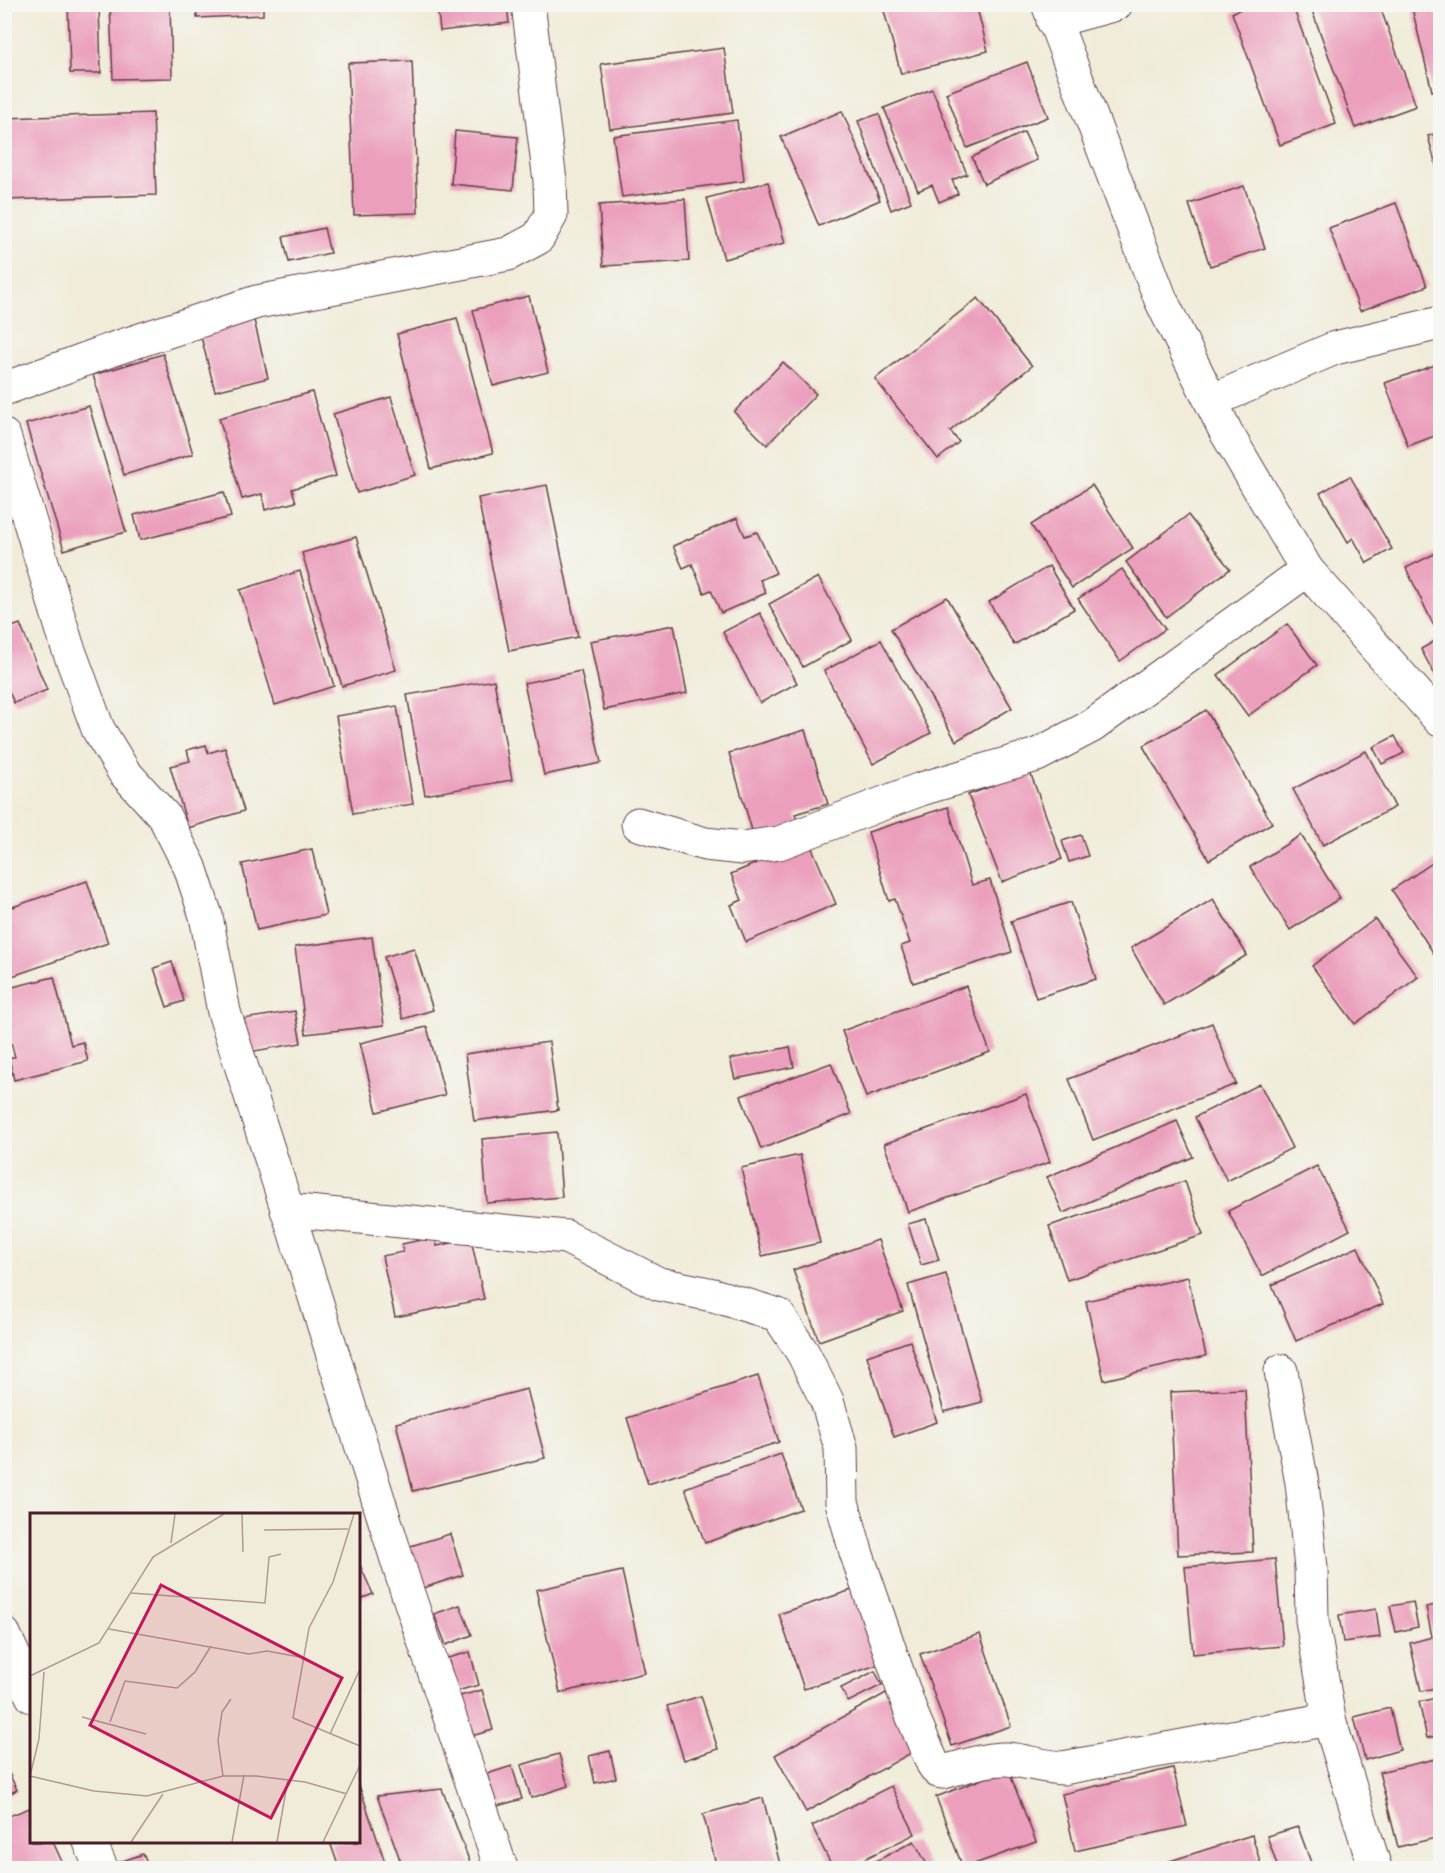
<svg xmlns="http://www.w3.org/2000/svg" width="1445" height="1873" font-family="'Libre Caslon Text',serif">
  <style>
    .building { fill: #eb9fbc }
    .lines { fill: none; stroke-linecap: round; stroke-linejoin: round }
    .minor-casing { stroke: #633e45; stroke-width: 35 }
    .minor { stroke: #fff; stroke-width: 33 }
    .inset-road { fill: none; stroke: #ae9a93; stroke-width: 1.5 }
    .view { fill: #c2185b; fill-opacity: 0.15; stroke: #c2185b; stroke-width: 3 }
    .inset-edge { fill: none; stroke: #4a1f2b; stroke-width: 3 }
  </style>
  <rect width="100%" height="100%" fill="#f6f6f2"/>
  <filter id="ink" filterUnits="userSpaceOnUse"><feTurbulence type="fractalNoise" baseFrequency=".0167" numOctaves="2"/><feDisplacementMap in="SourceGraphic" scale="12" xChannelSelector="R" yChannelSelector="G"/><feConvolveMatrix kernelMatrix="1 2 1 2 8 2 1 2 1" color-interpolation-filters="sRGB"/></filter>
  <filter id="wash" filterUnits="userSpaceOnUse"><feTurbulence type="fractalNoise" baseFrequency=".008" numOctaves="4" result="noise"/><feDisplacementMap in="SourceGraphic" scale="24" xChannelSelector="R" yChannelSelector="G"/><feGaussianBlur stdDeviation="1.35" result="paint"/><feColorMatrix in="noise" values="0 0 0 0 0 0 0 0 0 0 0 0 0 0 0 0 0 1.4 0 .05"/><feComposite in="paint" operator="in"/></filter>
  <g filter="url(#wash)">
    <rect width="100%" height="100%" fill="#f0ecd9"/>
    <g id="blocks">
      <!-- building -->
      <g class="building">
        <path d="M68,4H99L101,73H70Z"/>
        <path d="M110,4H170L172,78L113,79Z"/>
        <path d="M196,4H263V15L197,18Z"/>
        <path d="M437,4H507L509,23L440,31Z"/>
        <path d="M908,4H976L988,51L901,74L884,11Z"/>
        <path d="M1251,4H1292L1336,124L1280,145L1232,13Z"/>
        <path d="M1379,4L1416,106L1355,128L1310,5Z"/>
        <path d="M1411,4H1440V89L1432,91Z"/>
        <path d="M724,48L733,113L610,129L601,64Z"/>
        <path d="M412,61L418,213L354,215L348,63Z"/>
        <path d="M1027,62L1048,117L967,148L946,93Z"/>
        <path d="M932,89L967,174L952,180L958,194L939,202L932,185L918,191L884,108Z"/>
        <path d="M842,111L880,200L819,226L781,137Z"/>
        <path d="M153,113L156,195L5,200V118Z"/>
        <path d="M879,114L911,202L891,210L858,121Z"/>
        <path d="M737,120L744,181L622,197L613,136Z"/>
        <path d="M455,131L518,137L513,190L451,184Z"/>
        <path d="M1024,132L1037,160L984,184L972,157Z"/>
        <path d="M1440,132V180L1428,136Z"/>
        <path d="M768,182L785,243L724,259L707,198Z"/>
        <path d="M1244,186L1265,248L1210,266L1189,204Z"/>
        <path d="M685,199L689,261L603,266L599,205Z"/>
        <path d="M1396,203L1427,286L1360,311L1329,228Z"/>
        <path d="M324,228L330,253L289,262L283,237Z"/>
        <path d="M529,296L548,372L493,386L473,310Z"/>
        <path d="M978,298L1032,366L950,431L959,442L938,459L875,379Z"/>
        <path d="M253,316L268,378L215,391L199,329Z"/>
        <path d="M457,318L493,453L431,469L397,334Z"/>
        <path d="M163,354L193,454L124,475L93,375Z"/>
        <path d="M783,362L816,394L767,445L734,412Z"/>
        <path d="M1440,363V434L1408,446L1385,383Z"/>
        <path d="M312,392L336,476L292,489L296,502L265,510L262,494L242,499L219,418Z"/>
        <path d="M391,397L415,475L357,493L333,414Z"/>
        <path d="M89,406L126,532L64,550L26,424Z"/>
        <path d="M1350,476L1392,549L1367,563L1353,538L1348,542L1320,493Z"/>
        <path d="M547,485L578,637L509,651L478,498Z"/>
        <path d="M1092,485L1133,548L1072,588L1031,525Z"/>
        <path d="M224,492L231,517L140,540L134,515Z"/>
        <path d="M1188,515L1230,569L1166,617L1126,562Z"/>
        <path d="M737,518L745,536L757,532L776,573L760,580L766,593L721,613L711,590L704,593L692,564L683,568L673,546Z"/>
        <path d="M356,537L396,670L342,686L302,553Z"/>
        <path d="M1440,551V623L1434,626L1406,568Z"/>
        <path d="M1049,566L1074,609L1014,645L989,602Z"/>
        <path d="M1122,569L1165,629L1120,661L1078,599Z"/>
        <path d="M300,571L334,686L275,705L240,590Z"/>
        <path d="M818,577L852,640L803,667L769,604Z"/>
        <path d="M947,597L1012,708L956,741L891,629Z"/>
        <path d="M760,613L797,683L760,703L723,632Z"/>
        <path d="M20,624L47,690L14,703L4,680V630Z"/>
        <path d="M1287,624L1317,665L1248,716L1218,675Z"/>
        <path d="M674,625L687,693L604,710L590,641Z"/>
        <path d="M1440,638V685L1421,649Z"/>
        <path d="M881,640L931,733L873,764L824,671Z"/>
        <path d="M581,671L601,763L544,775L524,683Z"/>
        <path d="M494,680L512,780L425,795L407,695Z"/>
        <path d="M397,706L413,804L353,814L336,716Z"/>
        <path d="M1206,710L1272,823L1209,860L1143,746Z"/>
        <path d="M805,730L828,804L795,814L798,824L754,837L729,753Z"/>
        <path d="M1395,736L1404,753L1382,764L1373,747Z"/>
        <path d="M206,745L208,753L225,748L244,811L188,828L170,766L190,761L187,750Z"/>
        <path d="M1366,751L1395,807L1323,845L1293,789Z"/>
        <path d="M1030,772L1062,859L1002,882L968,795Z"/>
        <path d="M948,807L972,885L990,880L1012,952L913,983L901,946L910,943L895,899L889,901L868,832Z"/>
        <path d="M1081,835L1088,856L1069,862L1062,841Z"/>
        <path d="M1301,835L1340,898L1290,930L1250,867Z"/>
        <path d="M809,841L836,904L746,942L731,905L742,900L731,874Z"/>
        <path d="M312,849L326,915L257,930L242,864Z"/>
        <path d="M1440,858V963L1392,890Z"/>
        <path d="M87,881L108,943L4,979V910Z"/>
        <path d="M1213,899L1247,955L1164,1005L1131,948Z"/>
        <path d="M1071,902L1096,979L1036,998L1011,921Z"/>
        <path d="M1375,919L1418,977L1355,1024L1312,966Z"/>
        <path d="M372,937L384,1025L306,1034L295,947Z"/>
        <path d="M414,948L433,1010L403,1019L384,957Z"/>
        <path d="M172,962L184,1001L167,1007L154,968Z"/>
        <path d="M54,977L71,1045L83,1042L88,1061L14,1080L9,1058L15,1057L4,1017V989Z"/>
        <path d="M966,986L990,1052L866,1097L842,1031Z"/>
        <path d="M295,1011L301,1043L249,1052L243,1019Z"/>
        <path d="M1212,1023L1236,1084L1093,1140L1069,1079Z"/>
        <path d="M427,1027L445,1095L377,1112L360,1043Z"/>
        <path d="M549,1042L558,1110L474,1121L465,1054Z"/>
        <path d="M790,1047L794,1067L735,1079L730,1059Z"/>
        <path d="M831,1063L851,1114L761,1149L741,1096Z"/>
        <path d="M1260,1084L1292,1148L1227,1181L1195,1117Z"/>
        <path d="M1026,1094L1050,1162L908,1212L884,1144Z"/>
        <path d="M1177,1121L1193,1157L1063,1213L1047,1177Z"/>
        <path d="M557,1132L562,1197L487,1203L482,1139Z"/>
        <path d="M800,1155L820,1243L762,1256L741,1168Z"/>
        <path d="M1317,1166L1350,1230L1262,1276L1228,1211Z"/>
        <path d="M1185,1181L1203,1235L1067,1280L1049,1226Z"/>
        <path d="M926,1219L939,1260L921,1265L908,1224Z"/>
        <path d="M435,1237L437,1246L471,1239L484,1299L395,1317L382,1256L403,1252L402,1244Z"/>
        <path d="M878,1240L903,1311L819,1341L793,1270Z"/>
        <path d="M1358,1247L1383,1304L1296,1341L1272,1285Z"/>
        <path d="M946,1274L982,1402L944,1412L908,1285Z"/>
        <path d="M1188,1277L1206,1356L1104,1380L1086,1301Z"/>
        <path d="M910,1341L937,1422L894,1437L867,1356Z"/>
        <path d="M758,1376L779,1442L648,1484L627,1418Z"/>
        <path d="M527,1389L545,1458L413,1491L396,1423Z"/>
        <path d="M1245,1389L1253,1552L1178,1555L1170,1392Z"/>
        <path d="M781,1454L801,1509L705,1543L685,1488Z"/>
        <path d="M450,1534L463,1575L417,1590L404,1548Z"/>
        <path d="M1275,1559L1283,1646L1193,1654L1185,1567Z"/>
        <path d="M358,1561L373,1594L358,1600Z"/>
        <path d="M622,1571L645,1673L560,1693L536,1590Z"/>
        <path d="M858,1588L883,1663L804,1689L779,1614Z"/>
        <path d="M1413,1602L1418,1627L1396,1632L1390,1606Z"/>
        <path d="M1440,1604V1687L1421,1691L1410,1643L1432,1637L1426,1607Z"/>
        <path d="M460,1605L472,1635L446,1645L434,1614Z"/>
        <path d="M1376,1609L1380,1637L1343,1642L1339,1615Z"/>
        <path d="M980,1634L1011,1726L952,1746L920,1654Z"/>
        <path d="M470,1652L479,1685L457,1691L448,1658Z"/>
        <path d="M875,1671L882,1685L848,1702L841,1688Z"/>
        <path d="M482,1690L493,1730L471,1736L460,1696Z"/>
        <path d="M886,1693L918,1749L806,1812L775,1755Z"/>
        <path d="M701,1696L718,1749L684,1760L667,1706Z"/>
        <path d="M1440,1697V1735L1427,1738L1419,1702Z"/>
        <path d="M1390,1708L1400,1750L1365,1760L1354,1717Z"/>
        <path d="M610,1751L616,1778L595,1783L589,1756Z"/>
        <path d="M559,1754L568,1786L531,1798L521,1765Z"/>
        <path d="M1440,1758V1837L1398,1847L1379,1772Z"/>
        <path d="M4,1763L17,1790L4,1796Z"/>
        <path d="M512,1766L522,1799L497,1806L487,1774Z"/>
        <path d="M1173,1768L1187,1826L1075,1851L1062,1794Z"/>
        <path d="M1008,1769L1036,1842L963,1868L936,1797Z"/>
        <path d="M359,1785L387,1868H339L330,1842H358Z"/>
        <path d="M891,1786L915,1834L846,1868H833L812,1826Z"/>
        <path d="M442,1789L472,1868H403L377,1796Z"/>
        <path d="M763,1798L781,1868H717L703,1814Z"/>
        <path d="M32,1807V1842H53L64,1866L59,1868H4V1818Z"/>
        <path d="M1298,1827L1313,1868H1278L1267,1836Z"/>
        <path d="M1252,1835L1262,1868H1148Z"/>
        <path d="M914,1841L929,1868H863Z"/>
        <path d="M143,1854L149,1868H116L114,1864Z"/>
      </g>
    </g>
  </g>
  <g filter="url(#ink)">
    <use href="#blocks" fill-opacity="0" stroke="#633e45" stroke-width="1.5"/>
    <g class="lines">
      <defs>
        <g id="minor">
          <path d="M1048,4L1161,300L1226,432L1307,570L1440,720"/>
          <path d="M1053,21L1116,4"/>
          <path d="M4,389L116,348L257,302L508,254L538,238L551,215L550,181L528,4"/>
          <path d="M1211,401L1335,348L1440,323"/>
          <path d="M4,436L67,645L98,729L124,772L164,816L190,867L206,916L224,1012L294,1230L405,1585L501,1868"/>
          <path d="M638,824L705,844L742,848L779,843L921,789L1037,755L1092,726L1307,570"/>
          <path d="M287,1210L566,1237L659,1284L713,1295L778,1315L803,1353L827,1401L841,1448L842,1502L856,1552L912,1715L933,1764L938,1771L943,1772C963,1767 986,1758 1007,1759C1026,1761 1044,1767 1063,1768L1329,1719"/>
          <path d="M1281,1371L1302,1483L1311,1568L1312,1620L1329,1719L1375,1868"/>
          <path d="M4,1634L32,1696"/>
          <path d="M90,1842L101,1868"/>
        </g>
      </defs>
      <!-- minor casing -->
      <use href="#minor" class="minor-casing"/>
      <!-- minor -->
      <use href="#minor" class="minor"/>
    </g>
  </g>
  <!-- overview -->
  <g transform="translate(30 1513)">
    <rect width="330" height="330" fill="#f0ecd9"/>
    <path class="inset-road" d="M212,1L213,39M324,1L303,69L279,115L263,205L330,233M234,17L318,16M141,30L145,1M101,80L235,90L239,44L251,41M79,116L219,141L237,138L275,145M0,163L69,130L123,44L194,1M52,204L116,221M80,209L95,168L147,175L165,159L181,133M300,221L330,156M0,263L64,278L117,283L193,263H226L275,269L317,281M0,263L9,226L14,159M193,263L188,228L192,199L201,186M101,329L133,281M202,329L214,262M247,329L258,266M293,329L330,252"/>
    <path class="view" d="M131,72L312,165L241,305L60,212Z"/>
    <rect width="330" height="330" class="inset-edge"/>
  </g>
  <!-- margin -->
  <rect width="1445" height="1873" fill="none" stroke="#f6f6f2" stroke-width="24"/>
</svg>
